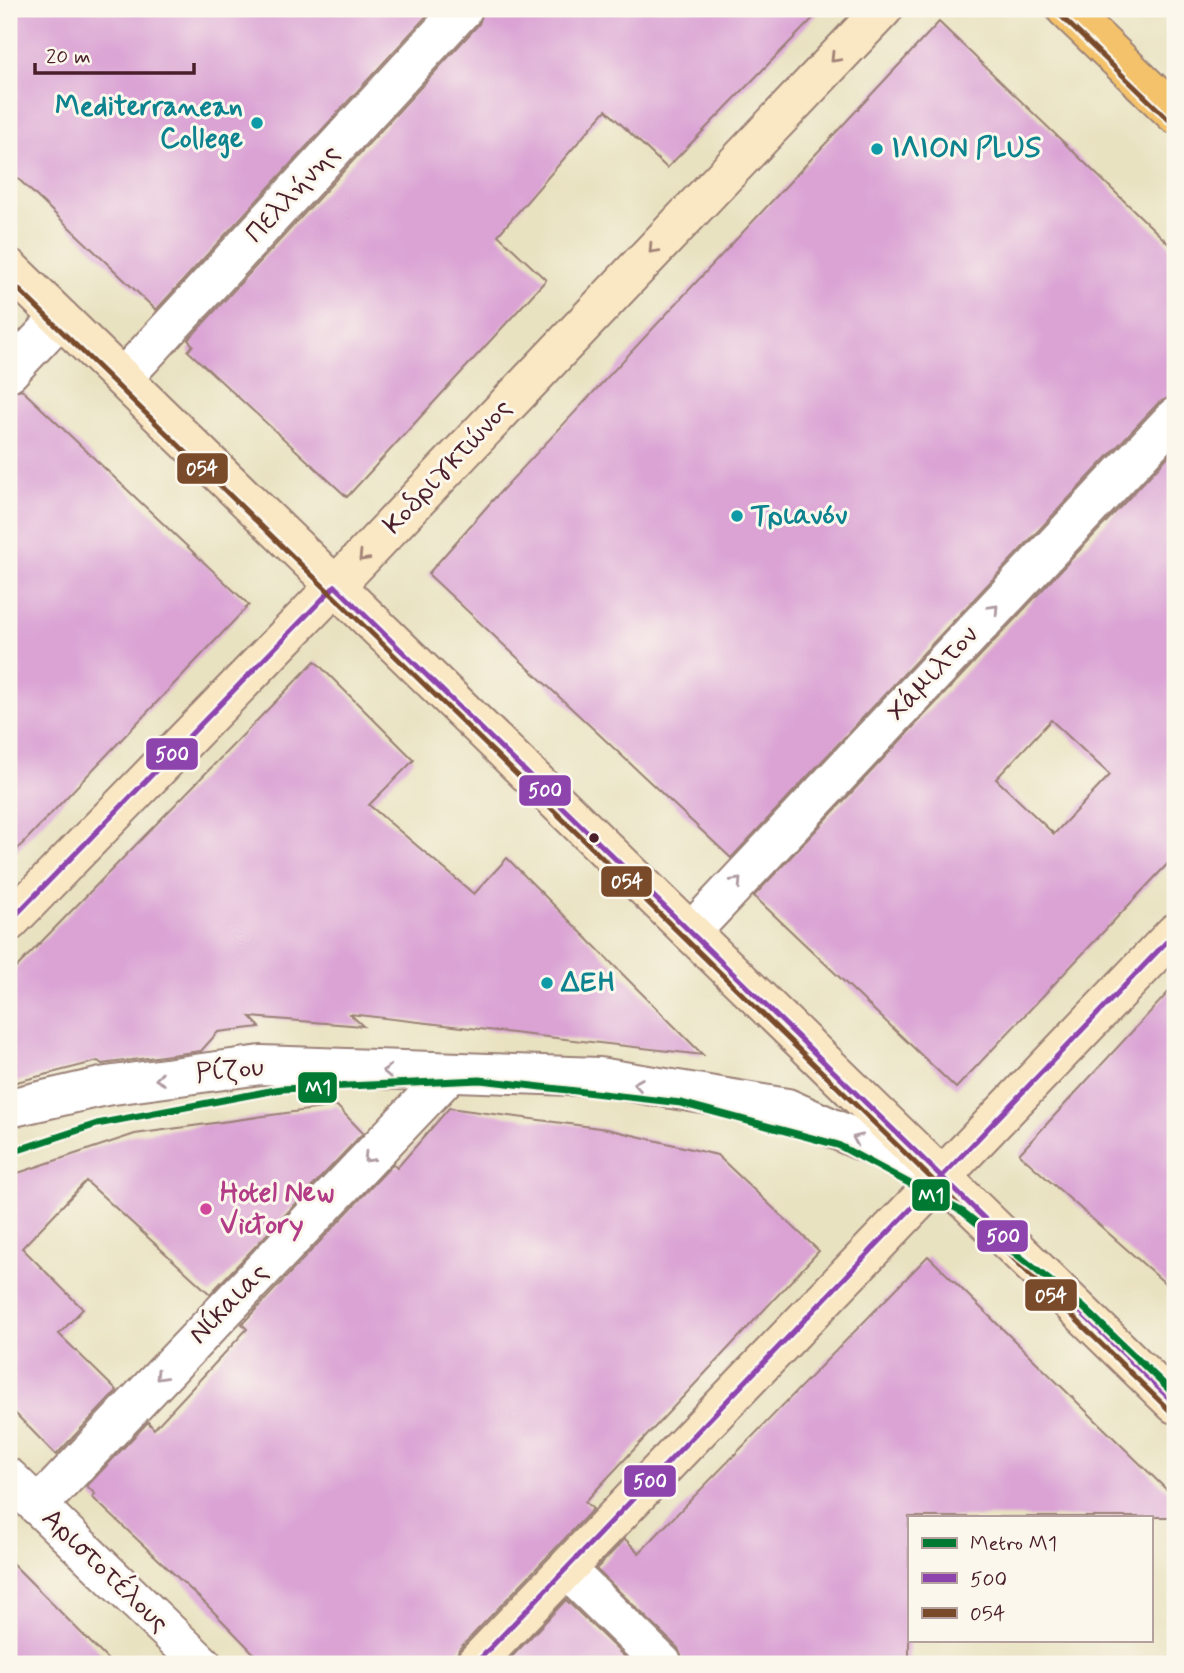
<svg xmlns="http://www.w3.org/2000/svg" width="1184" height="1673" font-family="Mynerve,sans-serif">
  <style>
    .building { fill: #daa3d4; fill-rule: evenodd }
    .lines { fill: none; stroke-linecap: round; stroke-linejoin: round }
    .pedestrian-casing { stroke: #9a8076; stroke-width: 42 }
    .minor-casing { stroke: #9a8076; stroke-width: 42 }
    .tertiary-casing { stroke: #9a8076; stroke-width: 42 }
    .secondary-casing { stroke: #9a8076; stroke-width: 42 }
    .primary-casing { stroke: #9a8076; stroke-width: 42 }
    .pedestrian { stroke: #fff; stroke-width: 38 }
    .minor { stroke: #fff; stroke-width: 38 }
    .tertiary { stroke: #fff; stroke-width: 38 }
    .secondary { stroke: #fae7c3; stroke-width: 38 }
    .primary { stroke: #f3c26a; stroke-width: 38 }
    .bus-1-casing { stroke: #fbf7ec; stroke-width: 10 }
    .bus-2-casing { stroke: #fbf7ec; stroke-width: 10 }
    .bus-1 { stroke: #8e44ad; stroke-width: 5 }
    .bus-2 { stroke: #7a4b2a; stroke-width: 5 }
    .metro-1-casing { stroke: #fbf7ec; stroke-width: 12 }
    .metro-1 { stroke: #007a33; stroke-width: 7 }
    .oneway { stroke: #a28377 }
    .oneway2 { stroke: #ae9aa0 }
    .culture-dot { fill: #0f9aa8; stroke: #fbf7ec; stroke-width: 2.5 }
    .bus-dot { fill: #4a1f2b; stroke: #fbf7ec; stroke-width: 2.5 }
    .hotel-dot { fill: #d1479c; stroke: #fbf7ec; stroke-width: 2.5 }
    .labels { text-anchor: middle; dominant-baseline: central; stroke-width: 6; stroke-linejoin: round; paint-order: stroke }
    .culture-label { font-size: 28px; font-weight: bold; fill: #0d838f; stroke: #fbf7ec; text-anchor: start }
    .street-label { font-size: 28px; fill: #4a1f2b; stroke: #fbf7ec }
    .hotel-label { font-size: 28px; font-weight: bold; fill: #b23c85; stroke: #fbf7ec; text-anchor: start }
    .line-badge { stroke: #fbf7ec; stroke-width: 2.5 }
    .badge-label { font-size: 19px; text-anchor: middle; font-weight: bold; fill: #fff }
  </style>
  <rect width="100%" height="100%" fill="#fbf7ec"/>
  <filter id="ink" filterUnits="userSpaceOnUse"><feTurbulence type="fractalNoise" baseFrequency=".0143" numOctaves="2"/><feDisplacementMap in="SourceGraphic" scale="14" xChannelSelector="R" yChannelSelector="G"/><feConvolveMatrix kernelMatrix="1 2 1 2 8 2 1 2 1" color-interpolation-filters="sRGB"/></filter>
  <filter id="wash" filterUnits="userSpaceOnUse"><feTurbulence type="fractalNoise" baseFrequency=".00686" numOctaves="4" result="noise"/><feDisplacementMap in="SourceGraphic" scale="28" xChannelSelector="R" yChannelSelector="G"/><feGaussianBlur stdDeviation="1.57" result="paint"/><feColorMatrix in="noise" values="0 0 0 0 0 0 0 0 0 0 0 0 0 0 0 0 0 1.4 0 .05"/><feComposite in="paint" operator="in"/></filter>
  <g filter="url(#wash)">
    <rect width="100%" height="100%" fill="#e9e2c1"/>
    <g id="blocks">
      <!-- building -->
      <g class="building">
        <path d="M9,9H433L156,310L9,170Z"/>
        <path d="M484,9H822L667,168L606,110L498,235L546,280L347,497L188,351L193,345L188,340L479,24Z"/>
        <path d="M939,22L1175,250V396L1159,402L731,858L428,574L491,502Z"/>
        <path d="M21,389L249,605L9,858V393Z"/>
        <path d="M1175,449V856L956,1088L754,896ZM1051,720L1110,775L1054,834L996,779Z"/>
        <path d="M315,661L414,760L369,805L474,894L507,858L703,1055L350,1014L363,1026L250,1017L260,1027L218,1032L201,1051L102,1064L98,1061L9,1084V975Z"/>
        <path d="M1175,985V1292L1019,1154Z"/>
        <path d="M337,1106L363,1133L210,1294L86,1181L22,1248L83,1309L59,1334L117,1391L56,1455L9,1407V1176L135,1134Z"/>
        <path d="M449,1108L607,1129L717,1155L819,1251L585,1502L593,1509L459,1649L454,1664H264L206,1604L92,1497L95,1494L87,1486L148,1422L154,1429L247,1329L242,1324L393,1164L397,1168Z"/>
        <path d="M928,1256L1175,1498V1517H909V1664H684L678,1648L596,1569L625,1539L639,1553Z"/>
        <path d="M9,1560L112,1664H9Z"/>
        <path d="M566,1600L567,1601L632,1664H505Z"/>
      </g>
    </g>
  </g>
  <g filter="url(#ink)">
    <use href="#blocks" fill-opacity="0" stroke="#9a8076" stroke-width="2"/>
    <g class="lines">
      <defs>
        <g id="pedestrian">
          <path d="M345,137L463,9"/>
          <path d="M582,1585L663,1664"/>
        </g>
        <g id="minor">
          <path d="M9,372L60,318"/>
          <path d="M123,378L345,137"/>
          <path d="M691,932L1175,417"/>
          <path d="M9,1108L106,1086L261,1065L599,1077L787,1108L940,1176"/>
          <path d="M38,1506L449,1074"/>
        </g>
        <path id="tertiary" d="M9,1478L202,1664"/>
        <g id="secondary">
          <path d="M9,268L1175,1404"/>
          <path d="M9,922L335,586L883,9"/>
          <path d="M475,1664L1175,933"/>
        </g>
        <path id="primary" d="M1066,9L1175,114"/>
      </defs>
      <!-- pedestrian casing -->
      <use href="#pedestrian" class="pedestrian-casing"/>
      <!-- minor casing -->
      <use href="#minor" class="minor-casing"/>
      <!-- tertiary casing -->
      <use href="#tertiary" class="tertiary-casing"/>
      <!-- secondary casing -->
      <use href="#secondary" class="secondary-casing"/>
      <!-- primary casing -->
      <use href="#primary" class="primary-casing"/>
      <!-- pedestrian -->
      <use href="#pedestrian" class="pedestrian"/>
      <!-- minor -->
      <use href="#minor" class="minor"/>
      <!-- tertiary -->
      <use href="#tertiary" class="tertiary"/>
      <!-- secondary -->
      <use href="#secondary" class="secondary"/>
      <!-- primary -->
      <use href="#primary" class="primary"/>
      <defs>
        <g id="bus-1">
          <path d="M335,586L1175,1404"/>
          <path d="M9,922L335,586"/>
          <path d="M475,1664L1175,933"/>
        </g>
        <g id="bus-2">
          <path d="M1060,15L1169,120"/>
          <path d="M9,280L1169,1410"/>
        </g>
      </defs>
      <!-- bus-1 casing -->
      <use href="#bus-1" class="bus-1-casing"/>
      <!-- bus-2 casing -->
      <use href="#bus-2" class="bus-2-casing"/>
      <!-- bus-1 -->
      <use href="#bus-1" class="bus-1"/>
      <!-- bus-2 -->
      <use href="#bus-2" class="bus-2"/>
      <defs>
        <path id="metro-1" d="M9,1153L97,1124L281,1089L480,1080L681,1103L838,1145L963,1212L1083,1307L1175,1395"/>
      </defs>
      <!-- metro-1 casing -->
      <use href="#metro-1" class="metro-1-casing"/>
      <!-- metro-1 -->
      <use href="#metro-1" class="metro-1"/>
    </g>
    <!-- one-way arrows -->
    <defs><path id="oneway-chevron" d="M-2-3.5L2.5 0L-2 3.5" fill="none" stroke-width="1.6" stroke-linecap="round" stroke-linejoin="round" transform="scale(1.75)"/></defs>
    <g class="oneway">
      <use href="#oneway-chevron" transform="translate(835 58) rotate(134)"/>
      <use href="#oneway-chevron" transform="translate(653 249) rotate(133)"/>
      <use href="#oneway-chevron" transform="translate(363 557) rotate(134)"/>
    </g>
    <g class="oneway2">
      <use href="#oneway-chevron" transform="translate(994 609) rotate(-47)"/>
      <use href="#oneway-chevron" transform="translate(737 882) rotate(-47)"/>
      <use href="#oneway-chevron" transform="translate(387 1071) rotate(-177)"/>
      <use href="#oneway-chevron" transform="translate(160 1079) rotate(172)"/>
      <use href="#oneway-chevron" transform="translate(638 1084) rotate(-171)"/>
      <use href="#oneway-chevron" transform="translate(857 1139) rotate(-156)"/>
      <use href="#oneway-chevron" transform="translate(368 1158) rotate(134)"/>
      <use href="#oneway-chevron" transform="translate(160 1376) rotate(134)"/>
    </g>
  </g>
  <!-- markers -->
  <g class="culture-dot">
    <circle cx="257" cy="123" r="7"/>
    <circle cx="877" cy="149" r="7"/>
    <circle cx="737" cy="516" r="7"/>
    <circle cx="547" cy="983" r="7"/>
  </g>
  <circle class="bus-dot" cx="594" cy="838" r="6"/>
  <circle class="hotel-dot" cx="206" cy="1209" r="7"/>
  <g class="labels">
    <!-- culture labels -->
    <g class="culture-label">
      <text x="243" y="107" text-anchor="end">Mediterranean<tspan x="243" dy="32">College</tspan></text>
      <text x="891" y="149">ΙΛΙΟΝ PLUS</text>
      <text x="751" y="516">Τριανόν</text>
      <text x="561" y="983">ΔΕΗ</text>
    </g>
    <!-- street labels -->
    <g class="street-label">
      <text transform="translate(293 194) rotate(-47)">Πελλήνης</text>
      <text transform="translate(448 467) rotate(-47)">Κοδριγκτώνος</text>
      <text transform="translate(933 674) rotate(-47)">Χάμιλτον</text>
      <text transform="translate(230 1071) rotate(-6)">Ρίζου</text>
      <text transform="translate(229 1304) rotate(-46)">Νίκαιας</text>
      <text transform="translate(105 1571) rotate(44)">Αριστοτέλους</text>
    </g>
    <!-- hotel labels -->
    <g class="hotel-label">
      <text x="220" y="1193">Hotel New<tspan x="220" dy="32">Victory</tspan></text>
    </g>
  </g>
  <g class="line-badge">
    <rect x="176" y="452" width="53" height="33" rx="7" fill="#7a4b2a"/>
    <rect x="145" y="737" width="54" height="34" rx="7" fill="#8e44ad"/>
    <rect x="518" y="774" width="54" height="33" rx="7" fill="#8e44ad"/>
    <rect x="600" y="865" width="53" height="33" rx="7" fill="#7a4b2a"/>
    <rect x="297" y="1071" width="41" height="33" rx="7" fill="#007a33"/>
    <rect x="911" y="1178" width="40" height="34" rx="7" fill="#007a33"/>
    <rect x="976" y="1219" width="53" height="34" rx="7" fill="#8e44ad"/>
    <rect x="1024" y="1278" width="54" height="34" rx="7" fill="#7a4b2a"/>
    <rect x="623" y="1464" width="54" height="34" rx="7" fill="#8e44ad"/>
  </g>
  <g class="badge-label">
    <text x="202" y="475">054</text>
    <text x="172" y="761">500</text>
    <text x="545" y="797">500</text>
    <text x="627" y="888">054</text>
    <text x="318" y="1094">Μ1</text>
    <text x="931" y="1202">Μ1</text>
    <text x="1003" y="1243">500</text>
    <text x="1051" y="1302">054</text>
    <text x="650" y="1488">500</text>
  </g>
  <!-- margin -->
  <rect width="1184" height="1673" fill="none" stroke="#fbf7ec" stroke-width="35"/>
  <!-- legend -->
  <rect x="908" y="1516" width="245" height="126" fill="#fbf7ec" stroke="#b4a19f" stroke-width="2"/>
  <rect x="922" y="1538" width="35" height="10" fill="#007a33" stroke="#b4a19f" stroke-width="2"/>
  <text x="970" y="1550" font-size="21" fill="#4a1f2b">Metro Μ1</text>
  <rect x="922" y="1573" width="35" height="10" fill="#8e44ad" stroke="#b4a19f" stroke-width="2"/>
  <text x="970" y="1586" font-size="21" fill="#4a1f2b">500</text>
  <rect x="922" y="1608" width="35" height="10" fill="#7a4b2a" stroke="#b4a19f" stroke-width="2"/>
  <text x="970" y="1620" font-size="21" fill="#4a1f2b">054</text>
  <!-- scale -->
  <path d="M35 63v10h159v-10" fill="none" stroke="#4a1f2b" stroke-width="3.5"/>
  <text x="46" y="63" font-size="21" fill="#4a1f2b" stroke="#fbf7ec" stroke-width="5" paint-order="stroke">20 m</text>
</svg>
